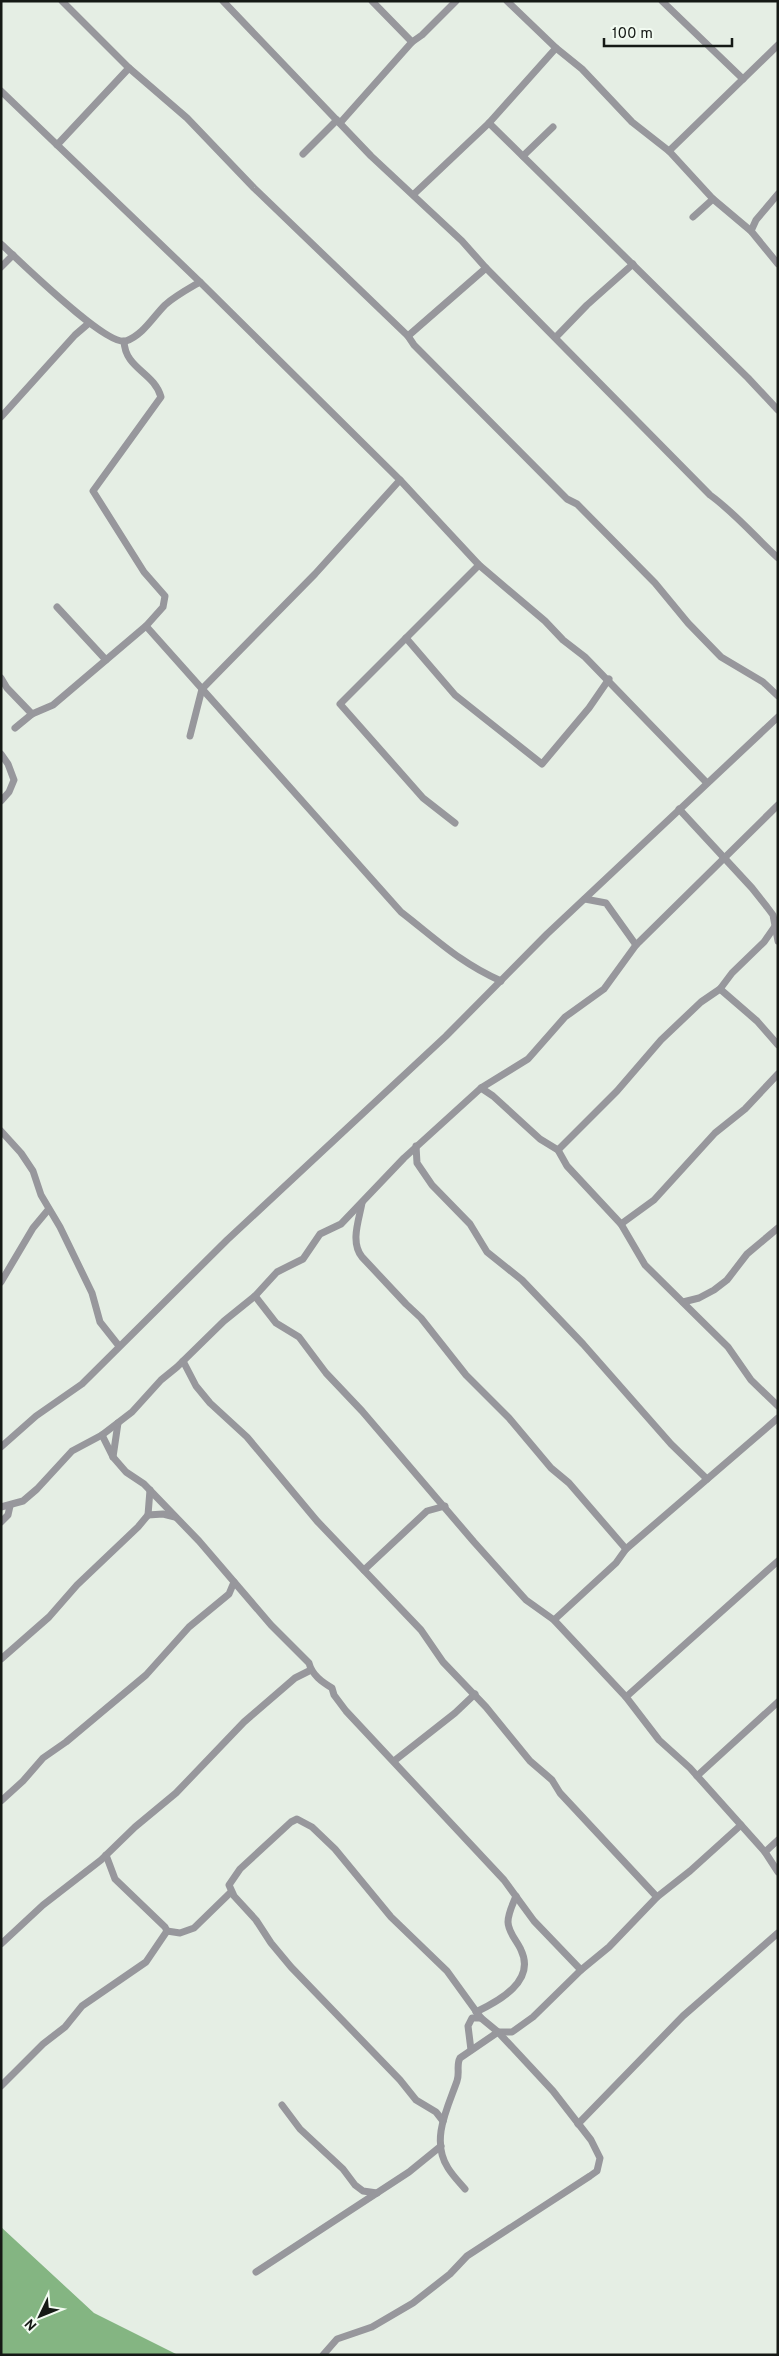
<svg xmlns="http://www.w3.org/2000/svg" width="779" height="2356" font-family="Overpass,sans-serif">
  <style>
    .forest { fill: #84b582 }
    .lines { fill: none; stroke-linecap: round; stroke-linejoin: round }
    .minor { stroke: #97979c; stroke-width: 7 }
  </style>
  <rect width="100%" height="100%" fill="#e5eee4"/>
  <!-- forest -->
  <path class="forest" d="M1,2227L94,2313L178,2355H1Z"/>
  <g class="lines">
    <!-- minor -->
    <g class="minor">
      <path d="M62,1L129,68L187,118L254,188L408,336L414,345L567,499L577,504L655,583L688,623L721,657L763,682L778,696"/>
      <path d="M223,1L371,156L462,241L486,268"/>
      <path d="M372,1L412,42"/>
      <path d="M507,1L556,48L582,69L632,122L669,151L713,199L751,231L778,264"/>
      <path d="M662,1L743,79"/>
      <path d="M1,91L200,282"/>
      <path d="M340,123L412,42L422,35L456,1"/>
      <path d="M489,123L748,378L778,410"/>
      <path d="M57,145L129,68"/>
      <path d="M669,151L778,45"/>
      <path d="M303,154L337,120"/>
      <path d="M523,156L553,127"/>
      <path d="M414,194L489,123L556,48"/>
      <path d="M693,217L713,199"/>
      <path d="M751,231L756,220L778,194"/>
      <path d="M1,244C20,261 106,347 126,341C143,335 153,317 165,305C175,296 188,289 200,282L400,480L479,565L545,621L563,640L585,657L706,782"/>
      <path d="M1,267L13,255"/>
      <path d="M408,336L486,268L710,495C735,513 755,537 778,558"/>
      <path d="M556,337L587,305L633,264"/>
      <path d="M1,417L75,335L89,323"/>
      <path d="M57,607L106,660"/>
      <path d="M146,626L401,912C436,939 460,963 501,981"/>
      <path d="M406,638L455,695L542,764L589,708L609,679"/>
      <path d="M1,678L7,688L32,714"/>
      <path d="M15,728L32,714L53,705L146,626L163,607L165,596L144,572L93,491L161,397C154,372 125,369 124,341"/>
      <path d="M190,736L202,689L315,574L400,480"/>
      <path d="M1,754L8,764L14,780L9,792L1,801"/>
      <path d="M679,809L752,888L767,907L773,915L778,941"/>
      <path d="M455,823L423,798L340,704L479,565"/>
      <path d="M585,899L606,903L636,945"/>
      <path d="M720,989L757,1021L778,1045"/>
      <path d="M481,1088L493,1096L540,1139L558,1150L567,1166L621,1224L645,1265L728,1347L751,1380L778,1406"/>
      <path d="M1,1131L21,1153L33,1171L41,1195L60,1227L92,1293L100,1322L119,1346"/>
      <path d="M416,1146L417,1163L432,1185L470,1224L487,1252L522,1280L583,1344L671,1444L707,1479"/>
      <path d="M558,1150L617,1091L661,1040L701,1002L720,989L732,973L764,942L778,922"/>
      <path d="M362,1203C359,1220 350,1242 362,1257L406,1304L421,1318L466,1375L509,1418L551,1468L569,1483L626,1549"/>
      <path d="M621,1224L654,1200L715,1133L745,1109L778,1074"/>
      <path d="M1,1282L33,1228L48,1210"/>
      <path d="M255,1296L276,1323L299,1337L326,1373L362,1411L474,1542L526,1600L554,1620L626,1697L659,1740L690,1768L765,1852L778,1872"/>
      <path d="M683,1302L699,1298L714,1290L727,1280L747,1254L778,1228"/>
      <path d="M183,1361L196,1386L210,1403L247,1437L317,1521L421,1630L443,1662L486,1707L530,1761L552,1780L560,1793L657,1897"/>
      <path d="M102,1435L113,1457L126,1472L144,1484L199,1541L271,1625L309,1663C312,1675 322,1682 332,1688L334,1695L346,1711L504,1880L534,1921L581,1970"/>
      <path d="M1,1447L36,1416L82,1384L227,1240L446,1036L547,934L778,717"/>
      <path d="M113,1457L118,1423"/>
      <path d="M1,1507L23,1501L37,1489L72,1451L102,1435L132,1412L161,1380L177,1367L224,1321L255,1296L277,1272L303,1259L320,1234L341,1224L404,1158L481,1088L528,1059L565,1017L604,989L636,945L778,805"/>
      <path d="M148,1515L163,1514L175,1517"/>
      <path d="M1,1522L8,1515L10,1506"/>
      <path d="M364,1570L427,1511L445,1506"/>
      <path d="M554,1620L616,1563L626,1549L778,1418"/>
      <path d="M1,1659L49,1617L77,1585L138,1527L148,1515L150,1490"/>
      <path d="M626,1697L778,1561"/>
      <path d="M394,1761L455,1713L475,1694"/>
      <path d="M697,1776L778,1702"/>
      <path d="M1,1801L23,1781L43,1758L66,1742L146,1675L189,1627L229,1594L234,1582"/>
      <path d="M765,1852L778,1840"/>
      <path d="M106,1855L115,1879L165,1927L167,1931"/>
      <path d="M167,1931L180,1933L194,1928L231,1892"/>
      <path d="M1,1944L43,1905L101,1860L135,1827L176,1793L244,1722L295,1678L311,1670"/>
      <path d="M476,2012C499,2001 536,1981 521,1950C517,1941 508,1932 508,1922C508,1913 513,1904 516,1896"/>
      <path d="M471,2050L468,2026L472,2018H481"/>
      <path d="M1,2086L43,2044L65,2027L82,2006L146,1962L167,1931"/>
      <path d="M282,2105L300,2129L343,2169L355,2185L363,2191L377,2193"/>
      <path d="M578,2124L683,2016L778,1933"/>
      <path d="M465,2189C459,2182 453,2176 448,2168C430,2140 448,2107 457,2081C460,2073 456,2065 460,2058L498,2032H512L533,2017L581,1970L609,1947L657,1897L690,1871L741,1825"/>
      <path d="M256,2272L409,2172L441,2146"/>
      <path d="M323,2355L337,2339L372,2327L413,2303L450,2274L467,2256L590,2176L597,2171L600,2158L591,2140L553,2091L498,2032L481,2018L447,1971L391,1917L335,1849L312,1827L297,1819L291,1822L240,1869L229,1885L234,1896L256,1920L271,1943L291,1967L400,2080L416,2100L436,2112L443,2121"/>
    </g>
  </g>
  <!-- border -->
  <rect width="779" height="2356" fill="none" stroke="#151915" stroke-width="5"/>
  <!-- north arrow -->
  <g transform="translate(40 2316) rotate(227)" stroke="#f2fbf1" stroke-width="4" paint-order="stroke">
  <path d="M0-4L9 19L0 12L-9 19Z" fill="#151915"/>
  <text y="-8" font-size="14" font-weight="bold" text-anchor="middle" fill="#151915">N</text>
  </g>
  <!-- scale -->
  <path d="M604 38v8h128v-8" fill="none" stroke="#151915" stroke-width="2.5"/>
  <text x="612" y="38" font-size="15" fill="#151915" stroke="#f2fbf1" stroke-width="4" paint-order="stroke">100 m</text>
</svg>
